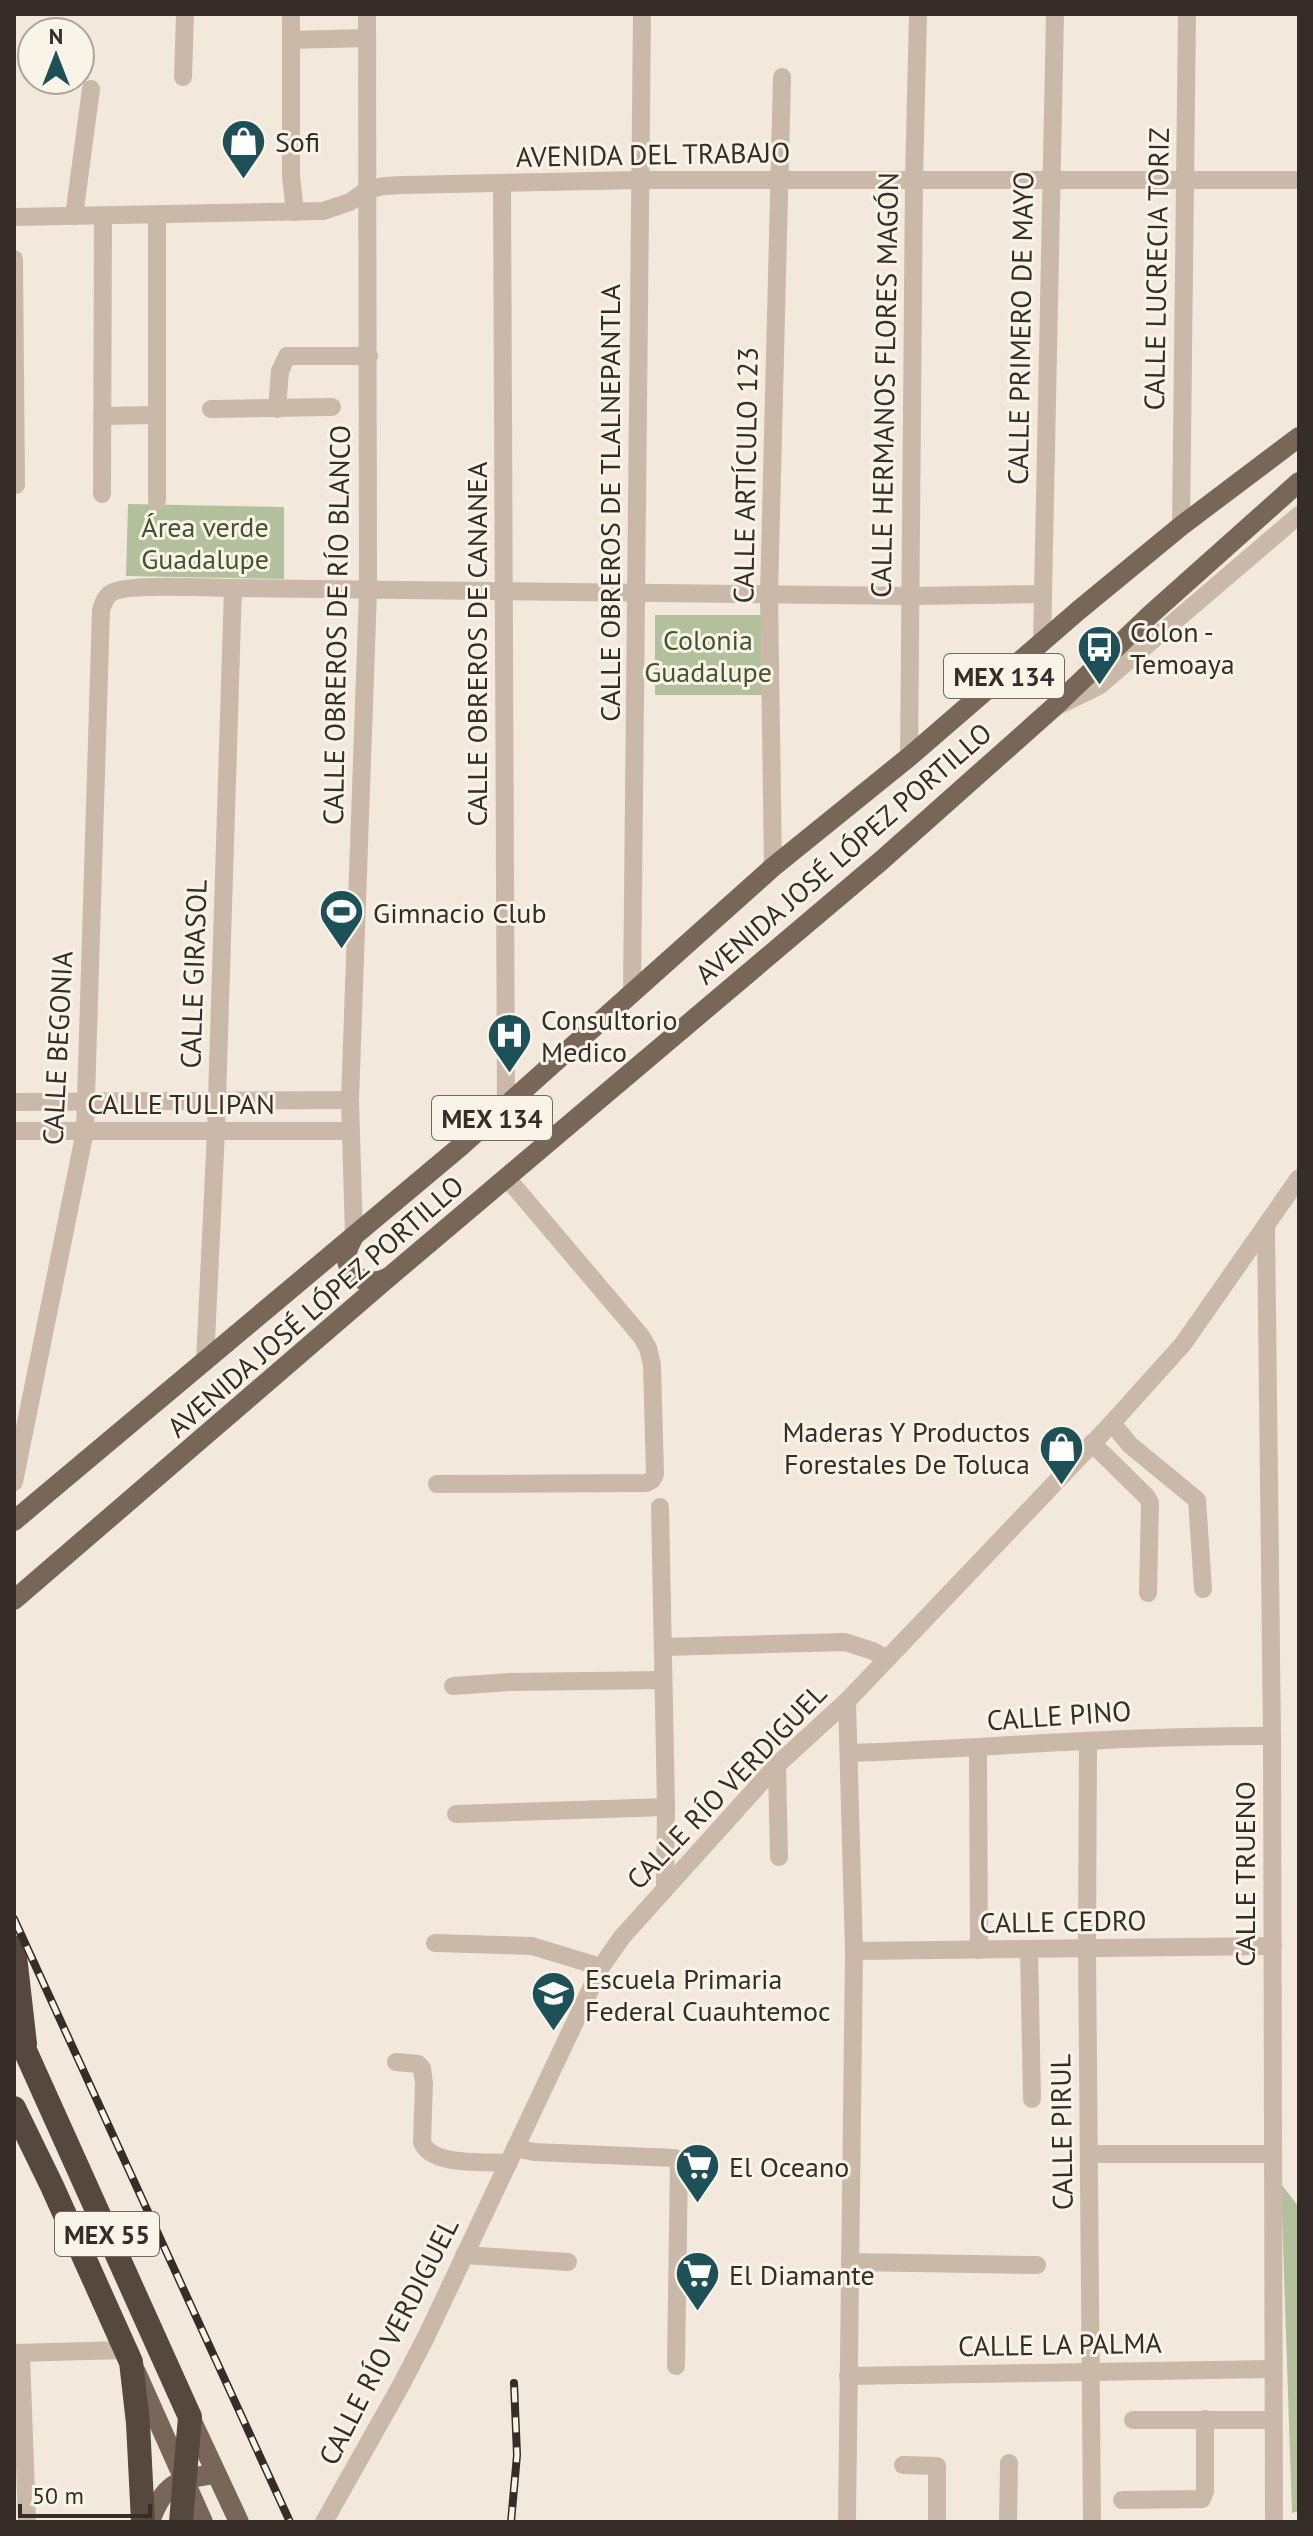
<svg xmlns="http://www.w3.org/2000/svg" width="1313" height="2536" font-family="'PT Sans',sans-serif">
  <style>
    .green { fill: #b2c19c }
    .lines { fill: none; stroke-linecap: round; stroke-linejoin: round }
    .minor { stroke: #cab9a8; stroke-width: 18 }
    .major { stroke: #786659; stroke-width: 20 }
    .highway { stroke: #57483f; stroke-width: 24 }
    .rail-casing { stroke: #362d28; stroke-width: 8 }
    .rail { stroke: #f9f3e8; stroke-width: 5; stroke-dasharray: 15; stroke-linecap: butt }
    .labels { text-anchor: middle; dominant-baseline: central; stroke-width: 6; stroke-linejoin: round; paint-order: stroke }
    .shield { fill: #f9f3e8; stroke: #706862; stroke-width: 2 }
    .shield-label { font-size: 26px; font-weight: bold; fill: #362d28 }
    .poi-label { font-size: 28px; fill: #362d28; stroke: #f9f3e8; text-anchor: start }
    .street-label { font-size: 28px; fill: #362d28; stroke: #f9f3e8 }
    .park-label { font-size: 28px; fill: #43552c; stroke: #f9f3e8 }
  </style>
  <rect width="100%" height="100%" fill="#f2e9dc"/>
  <!-- green -->
  <g class="green">
    <path d="M128,504L284,507V579L126,576Z"/>
    <path d="M655,615H761L762,695H655Z"/>
    <path d="M1281,2184L1299,2207V2511L1292,2513Z"/>
  </g>
  <g class="lines">
    <!-- minor -->
    <g class="minor">
      <path d="M291,18V176L295,212"/>
      <path d="M291,40L366,38"/>
      <path d="M183,77L185,14"/>
      <path d="M502,184L506,1104"/>
      <path d="M157,215V501"/>
      <path d="M74,216L91,89"/>
      <path d="M14,217L323,211L350,202L367,190L384,186L402,185L639,180H1299"/>
      <path d="M14,259L16,485"/>
      <path d="M211,409L332,407"/>
      <path d="M277,409L280,371L287,356H369"/>
      <path d="M102,416L157,415"/>
      <path d="M102,494L103,216"/>
      <path d="M1181,526L1187,14"/>
      <path d="M1042,643L1055,14"/>
      <path d="M1060,705L1099,686L1299,515"/>
      <path d="M909,757L914,180L918,14"/>
      <path d="M773,867L769,594L782,77"/>
      <path d="M632,993L642,14"/>
      <path d="M14,1102L350,1100"/>
      <path d="M14,1131H349"/>
      <path d="M1266,1226L1272,1736L1274,2522"/>
      <path d="M354,1236L350,1100L368,591L367,14"/>
      <path d="M205,1362L216,1131L233,588"/>
      <path d="M1112,1423L1130,1445L1197,1500L1203,1589"/>
      <path d="M1092,1443L1147,1497L1150,1503L1148,1593"/>
      <path d="M14,1482L85,1131L101,610C103,604 105,597 111,593C125,583 211,588 233,588L910,596L1043,594"/>
      <path d="M437,1484L646,1483L652,1480L655,1474L652,1365L648,1348L641,1336L507,1178"/>
      <path d="M660,1507L666,1807L665,1888"/>
      <path d="M663,1647L845,1642L873,1651L887,1659"/>
      <path d="M453,1686L511,1682L663,1680"/>
      <path d="M847,1701L854,1951L847,2522"/>
      <path d="M1088,1741L1087,1947L1092,2522"/>
      <path d="M978,1748L979,1950"/>
      <path d="M849,1753C990,1748 1131,1735 1272,1736"/>
      <path d="M777,1765L779,1857"/>
      <path d="M456,1814L666,1807"/>
      <path d="M435,1943L532,1946L601,1967"/>
      <path d="M1029,1949L1032,2099"/>
      <path d="M854,1951L1273,1946"/>
      <path d="M396,2062L418,2064L422,2068L424,2083L422,2142C431,2167 486,2161 509,2163"/>
      <path d="M515,2148L534,2152L675,2158L679,2160L676,2366"/>
      <path d="M1089,2154H1273"/>
      <path d="M464,2255L568,2262"/>
      <path d="M850,2262L1037,2265"/>
      <path d="M14,2353L126,2350"/>
      <path d="M21,2353L27,2522"/>
      <path d="M848,2376L1273,2369"/>
      <path d="M1133,2420H1273"/>
      <path d="M903,2465L937,2466V2522"/>
      <path d="M1122,2500L1202,2499L1205,2491V2419"/>
      <path d="M324,2522L400,2387L426,2337L601,1967L622,1937L777,1765L847,1701L1112,1423L1183,1344L1299,1178"/>
      <path d="M1008,2522L1009,2463"/>
    </g>
    <!-- major -->
    <g class="major">
      <path d="M354,1236C351,1242 347,1248 347,1255C345,1279 371,1287 389,1277"/>
      <path d="M14,1521L461,1146L773,867L909,757L1079,610L1181,526L1299,437"/>
      <path d="M14,1600L389,1277L882,860L1054,707L1150,615L1299,482"/>
      <path d="M136,2372L203,2522"/>
      <path d="M190,2417L239,2522"/>
      <path d="M150,2522C163,2484 178,2478 216,2474"/>
    </g>
    <!-- highway -->
    <g class="highway">
      <path d="M14,1947L25,2044"/>
      <path d="M14,2026L190,2417L181,2522"/>
      <path d="M14,2108L52,2186L131,2362L138,2423L143,2522"/>
    </g>
    <defs>
      <g id="rail">
        <path d="M14,1919L290,2522"/>
        <path d="M511,2522L517,2455L514,2383"/>
      </g>
    </defs>
    <!-- rail casing -->
    <use href="#rail" class="rail-casing"/>
    <!-- rail -->
    <use href="#rail" class="rail"/>
  </g>
  <!-- icons -->
  <defs>
    <symbol id="shop-pin" viewBox="-11 -11 22 30"><path d="M0 17L-7.5 6A9.5 9.5 0 1 1 7.5 6Z" fill="#1e5058" stroke="#f9f3e8"/><path d="M-5-2.5h2.3a2.7 3.5 0 0 1 5.4 0H5L5.5 6h-11ZM-1.5-2.5h3a1.5 2.3 0 0 0-3 0Z" fill="#fff"/></symbol>
    <symbol id="bus-pin" viewBox="-11 -11 22 30"><path d="M0 17L-7.5 6A9.5 9.5 0 1 1 7.5 6Z" fill="#1e5058" stroke="#f9f3e8"/><path d="M-5-6H5V4H4V6H2V4H-2V6H-4V4H-5ZM-3.5-4V0h7V-4ZM-3.5 1.2v1.5H-2V1.2ZM2 1.2v1.5H3.5V1.2Z" fill="#fff"/></symbol>
    <symbol id="stadium-pin" viewBox="-11 -11 22 30"><path d="M0 17L-7.5 6A9.5 9.5 0 1 1 7.5 6Z" fill="#1e5058" stroke="#f9f3e8"/><path d="M0-5a6.5 5 0 1 0 0 10a6.5 5 0 1 0 0-10ZM-3.5-1.8h7v3.6h-7Z" fill="#fff"/></symbol>
    <symbol id="hospital-pin" viewBox="-11 -11 22 30"><path d="M0 17L-7.5 6A9.5 9.5 0 1 1 7.5 6Z" fill="#1e5058" stroke="#f9f3e8"/><path d="M-5-5h3v3.5h4V-5h3V5h-3V1.5h-4V5h-3Z" fill="#fff"/></symbol>
    <symbol id="school-pin" viewBox="-11 -11 22 30"><path d="M0 17L-7.5 6A9.5 9.5 0 1 1 7.5 6Z" fill="#1e5058" stroke="#f9f3e8"/><path d="M0-5L7-2L0 1L-7-2ZM-4 1L0 2.5L4 1V4Q0 6-4 4Z" fill="#fff"/></symbol>
    <symbol id="supermarket-pin" viewBox="-11 -11 22 30"><path d="M0 17L-7.5 6A9.5 9.5 0 1 1 7.5 6Z" fill="#1e5058" stroke="#f9f3e8"/><path d="M-6-5.5h2.5l.6 2H6L4.5 2H-2.5L-4.4-4H-6ZM-1.5 3.2a1.3 1.3 0 1 0 .1 0ZM3 3.2a1.3 1.3 0 1 0 .1 0Z" fill="#fff"/></symbol>
  </defs>
  <g fill-rule="evenodd">
    <use href="#shop-pin" x="218" y="116" width="51" height="69"/>
    <use href="#bus-pin" x="1074" y="622" width="51" height="69"/>
    <use href="#stadium-pin" x="316" y="886" width="51" height="69"/>
    <use href="#hospital-pin" x="484" y="1010" width="51" height="69"/>
    <use href="#shop-pin" x="1036" y="1422" width="51" height="69"/>
    <use href="#school-pin" x="528" y="1968" width="51" height="69"/>
    <use href="#supermarket-pin" x="672" y="2140" width="51" height="69"/>
    <use href="#supermarket-pin" x="672" y="2248" width="51" height="69"/>
  </g>
  <g class="labels">
    <!-- shield labels -->
    <g class="shield">
      <rect x="944" y="654" width="120" height="44" rx="6"/>
      <rect x="432" y="1096" width="120" height="44" rx="6"/>
      <rect x="55" y="2212" width="104" height="44" rx="6"/>
    </g>
    <g class="shield-label">
      <text x="1004" y="676">MEX 134</text>
      <text x="492" y="1118">MEX 134</text>
      <text x="107" y="2234">MEX 55</text>
    </g>
    <!-- poi labels -->
    <g class="poi-label">
      <text x="275" y="141">Sofi</text>
      <text x="1130" y="631">Colon -<tspan x="1130" dy="32">Temoaya</tspan></text>
      <text x="373" y="912">Gimnacio Club</text>
      <text x="541" y="1019">Consultorio<tspan x="541" dy="32">Medico</tspan></text>
      <text x="1030" y="1431" text-anchor="end">Maderas Y Productos<tspan x="1030" dy="32">Forestales De Toluca</tspan></text>
      <text x="585" y="1978">Escuela Primaria<tspan x="585" dy="32">Federal Cuauhtemoc</tspan></text>
      <text x="729" y="2166">El Oceano</text>
      <text x="729" y="2274">El Diamante</text>
    </g>
    <!-- street labels -->
    <g class="street-label">
      <text transform="translate(653 154) rotate(-1)">AVENIDA DEL TRABAJO</text>
      <text transform="translate(1156 269) rotate(-89)">CALLE LUCRECIA TORIZ</text>
      <text transform="translate(1020 328) rotate(-89)">CALLE PRIMERO DE MAYO</text>
      <text transform="translate(884 385) rotate(-89)">CALLE HERMANOS FLORES MAGÓN</text>
      <text transform="translate(745 475) rotate(-89)">CALLE ARTÍCULO 123</text>
      <text transform="translate(609 503) rotate(-90)">CALLE OBREROS DE TLALNEPANTLA</text>
      <text transform="translate(336 625) rotate(-89)">CALLE OBREROS DE RÍO BLANCO</text>
      <text transform="translate(476 644) rotate(-90)">CALLE OBREROS DE CANANEA</text>
      <text transform="translate(843 853) rotate(-41)">AVENIDA JOSÉ LÓPEZ PORTILLO</text>
      <text transform="translate(193 974) rotate(-88)">CALLE GIRASOL</text>
      <text transform="translate(57 1048) rotate(-87)">CALLE BEGONIA</text>
      <text x="181" y="1103">CALLE TULIPAN</text>
      <text transform="translate(315 1306) rotate(-41)">AVENIDA JOSÉ LÓPEZ PORTILLO</text>
      <text transform="translate(1059 1715) rotate(-4)">CALLE PINO</text>
      <text transform="translate(726 1786) rotate(-46)">CALLE RÍO VERDIGUEL</text>
      <text transform="translate(1244 1874) rotate(-90)">CALLE TRUENO</text>
      <text transform="translate(1063 1921) rotate(-1)">CALLE CEDRO</text>
      <text transform="translate(1061 2132) rotate(-91)">CALLE PIRUL</text>
      <text transform="translate(388 2341) rotate(-63)">CALLE RÍO VERDIGUEL</text>
      <text transform="translate(1060 2344) rotate(-1)">CALLE LA PALMA</text>
    </g>
    <!-- park labels -->
    <g class="park-label">
      <text x="205" y="526">Área verde<tspan x="205" dy="32">Guadalupe</tspan></text>
      <text x="708" y="639">Colonia<tspan x="708" dy="32">Guadalupe</tspan></text>
    </g>
  </g>
  <!-- border -->
  <rect width="1313" height="2536" fill="none" stroke="#362d28" stroke-width="32"/>
  <!-- north arrow -->
  <g transform="translate(56 56)"><circle r="38" fill="#f9f3e8" stroke="#aba49b" stroke-width="2"/>
  <path d="M0-6L14 30L0 20L-14 30Z" fill="#1e5058"/>
  <text y="-12" font-size="22" font-weight="bold" text-anchor="middle" fill="#362d28">N</text>
  </g>
  <!-- scale -->
  <path d="M20 2504v12h130v-12" fill="none" stroke="#362d28" stroke-width="4"/>
  <text x="32" y="2504" font-size="24" fill="#362d28" stroke="#f9f3e8" stroke-width="6" paint-order="stroke">50 m</text>
</svg>
